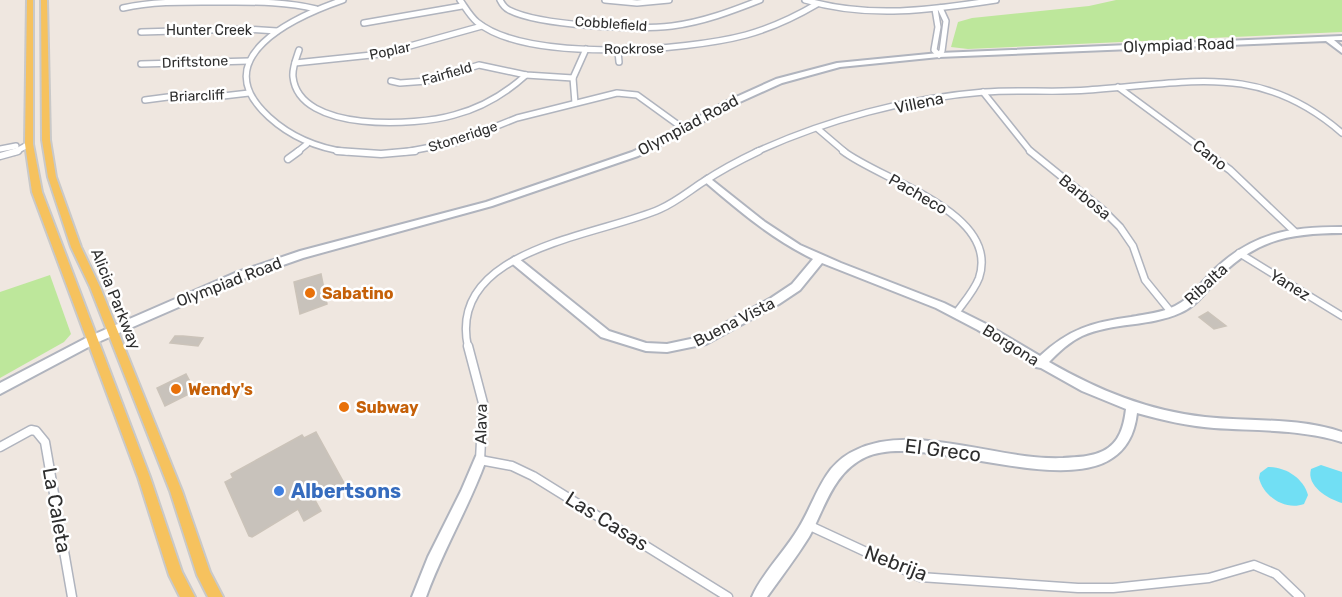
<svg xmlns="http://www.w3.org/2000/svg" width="1342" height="597" font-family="Rubik,sans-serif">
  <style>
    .green { fill: #bde79b }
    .water { fill: #71dff4 }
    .building { fill: #c8c2bb; stroke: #cbc3b9; stroke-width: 1.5 }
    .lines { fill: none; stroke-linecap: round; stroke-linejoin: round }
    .street-far2-casing { stroke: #b0b4be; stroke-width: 8 }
    .street-far1-casing { stroke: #b0b4be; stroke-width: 9 }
    .street-casing { stroke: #b0b4be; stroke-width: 11 }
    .secondary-casing { stroke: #b0b4be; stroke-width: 4 }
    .primary-casing { stroke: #c9c9c9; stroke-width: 4 }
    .street-far2 { stroke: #fff; stroke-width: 5 }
    .street-far1 { stroke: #fff; stroke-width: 6 }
    .street { stroke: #fff; stroke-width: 8 }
    .secondary { fill: #fff; fill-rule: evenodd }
    .primary { fill: #f6c25e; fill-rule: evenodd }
    .food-dot { fill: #e8710a; stroke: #fff; stroke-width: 2 }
    .shop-dot { fill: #3f7fe0; stroke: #fff; stroke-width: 2 }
    .labels { text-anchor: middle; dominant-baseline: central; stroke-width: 5; stroke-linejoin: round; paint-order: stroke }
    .far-street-label { font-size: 14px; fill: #2e2e2e; stroke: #fff }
    .street-label { font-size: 16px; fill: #2e2e2e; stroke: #fff }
    .food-label { font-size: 16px; font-weight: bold; fill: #c56008; stroke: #fff; text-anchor: start }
    .near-street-label { font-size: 20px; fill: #2e2e2e; stroke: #fff }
    .near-shop-label { font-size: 20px; font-weight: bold; fill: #366cbe; stroke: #fff; text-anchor: start }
  </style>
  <rect width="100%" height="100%" fill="#efe7e0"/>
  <!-- green -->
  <g class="green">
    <path d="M1116,0H1342V32L968,49L951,47L958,22L972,18L1089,6Z"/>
    <path d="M50,275L71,334L64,342L0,378V292Z"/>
  </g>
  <!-- water -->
  <g class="water">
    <path d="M1321,465L1342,472V503C1328,499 1306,486 1311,469Z"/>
    <path d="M1268,467C1286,467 1303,478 1308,495L1304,504C1285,511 1263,496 1259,478L1260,473Z"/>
  </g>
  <!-- building -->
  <g class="building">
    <path d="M321,274L327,304L300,314L294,282Z"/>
    <path d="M1208,312L1226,326L1214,329L1199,317Z"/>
    <path d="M175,336H183L203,338L198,346L170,343Z"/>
    <path d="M186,374L195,391L165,406L157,388Z"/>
    <path d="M316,432L344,483L315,500L321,511L304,521L298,509L252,537L249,536L225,482L233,478L231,474L302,435L304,438Z"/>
  </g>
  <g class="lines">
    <defs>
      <g id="street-far2">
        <path d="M343,0C294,17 204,58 269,117C292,138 317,148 347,152"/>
        <path d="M460,0C465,7 470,16 477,22C527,63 686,51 746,35C771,28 795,17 817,4"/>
        <path d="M500,0C502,4 505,8 509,10C540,26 637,30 672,26C703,22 732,11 760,0"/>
        <path d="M605,0L637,3L669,0"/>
        <path d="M805,0C869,19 931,10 996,0"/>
        <path d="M123,8C155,1 187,2 220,2C252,2 284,1 316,9"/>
        <path d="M935,9L938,27L934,50L939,55"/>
        <path d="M364,23L462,6"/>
        <path d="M141,32L245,29L277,31"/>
        <path d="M299,50C296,59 292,68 293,77C299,133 417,126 454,115C481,108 505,94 526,75"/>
        <path d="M618,51L619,62"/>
        <path d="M939,55L942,51L946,21L940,8"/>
        <path d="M295,63L381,54L482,26"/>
        <path d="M141,64L249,61"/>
        <path d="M391,81L400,83L427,81L479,65L526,75L573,78"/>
        <path d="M1118,87L1206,152"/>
        <path d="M983,92L1031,152"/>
        <path d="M145,100L183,95L223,96L249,93"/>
        <path d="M575,103L573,78L586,49"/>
        <path d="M818,129L845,152"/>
        <path d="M0,149L16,146"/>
        <path d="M15,152L29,144"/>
        <path d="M297,152L307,144"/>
        <path d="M405,152L457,142L517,118L617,93L637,95L684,129"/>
        <path d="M756,152C826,120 907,98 984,92C1018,89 1053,93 1088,90C1187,84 1258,60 1342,133"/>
      </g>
      <g id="street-far1">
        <path d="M337,151L381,154L415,151"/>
        <path d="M843,151C880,180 1001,212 979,278C974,291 964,302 956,313"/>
        <path d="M1030,151L1103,210L1120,227L1133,246L1145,280L1171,312"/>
        <path d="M1204,151L1230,170L1295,232"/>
        <path d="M0,156L18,151"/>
        <path d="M288,159L299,151"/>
        <path d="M1239,253L1342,316"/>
        <path d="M468,347C446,248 600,236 660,209C676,202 689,191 703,182C721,170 740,160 759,151"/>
      </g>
      <g id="street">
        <path d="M468,346L483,403L480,460L512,466L533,476L728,597"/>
        <path d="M0,447L31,430L36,431L45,442L72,597"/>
        <path d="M808,525L920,577L1078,588H1113L1209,578L1254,565L1276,574L1300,597"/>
      </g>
      <g id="secondary">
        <path d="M1342,36V40H1334L1342,47V53L1326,41L939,57L840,67L782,83L731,106L665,143L638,156L492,206L303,258L243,279L96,343L0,394V383L88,337L235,273L300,251L486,202L632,152L659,139L725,102L776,79L837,63L939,53Z"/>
        <path d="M707,176L765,222L800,245L841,263L944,303L986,324L1040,356C1069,329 1093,322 1131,317C1146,314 1162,313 1175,306C1192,298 1202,281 1215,269C1254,232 1291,227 1342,227V233C1292,233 1257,239 1220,276C1208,289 1198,305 1180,313C1149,327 1113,322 1082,336C1069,342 1059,352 1049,362C1098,390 1148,411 1205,417C1251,422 1297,417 1342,432V442C1300,429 1258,431 1214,428C1188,426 1162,420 1137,413C1124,530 932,426 866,457C833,472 825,508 809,537C796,558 781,577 767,597H752C761,575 785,551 798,529C810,510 817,487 831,469C838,461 846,454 856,450C914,422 999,461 1063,458C1077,457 1091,457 1103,451C1120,443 1124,425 1126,409L1082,391L1041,368L1036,367L1034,364L978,330L936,308L822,263L800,290L779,304L706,344L667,352L646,351L601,337L509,261L514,257L518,258L609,331L646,343L667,344L700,337L771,298L792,284L813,259C772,239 739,211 704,181L703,179Z"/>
        <path d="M480,454L484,456L486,460C469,507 443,550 426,597H412L428,557L461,491L476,456Z"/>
      </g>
      <g id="primary">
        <path d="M27,0H33V144L42,192L150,477L182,572L195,597H180L169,575L138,477L32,192L25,144Z"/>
        <path d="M41,0H47L50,140L56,177L81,247L100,287L182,491L210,572L223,597H208L197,575L170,491L90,287L71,247L48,177L42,140Z"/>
      </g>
    </defs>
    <!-- street-far2 casing -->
    <use href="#street-far2" class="street-far2-casing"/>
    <!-- street-far1 casing -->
    <use href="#street-far1" class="street-far1-casing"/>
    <!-- street casing -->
    <use href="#street" class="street-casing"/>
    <!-- secondary casing -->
    <use href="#secondary" class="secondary-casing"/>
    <!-- primary casing -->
    <use href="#primary" class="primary-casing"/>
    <!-- street-far2 -->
    <use href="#street-far2" class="street-far2"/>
    <!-- street-far1 -->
    <use href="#street-far1" class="street-far1"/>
    <!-- street -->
    <use href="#street" class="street"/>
    <!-- secondary -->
    <use href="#secondary" class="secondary"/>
    <!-- primary -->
    <use href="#primary" class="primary"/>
  </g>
  <!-- markers -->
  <g class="food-dot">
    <circle cx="310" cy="293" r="6"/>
    <circle cx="176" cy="389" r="6"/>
    <circle cx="344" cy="407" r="6"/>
  </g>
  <circle class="shop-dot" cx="279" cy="491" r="6"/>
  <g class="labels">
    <!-- far-street labels -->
    <g class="far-street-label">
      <text transform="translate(611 24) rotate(4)">Cobblefield</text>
      <text x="209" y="30">Hunter Creek</text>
      <text transform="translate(634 49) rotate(-1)">Rockrose</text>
      <text transform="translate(390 51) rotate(-12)">Poplar</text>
      <text transform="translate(195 62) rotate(-2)">Driftstone</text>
      <text transform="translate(447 74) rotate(-16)">Fairfield</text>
      <text transform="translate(197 96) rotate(-2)">Briarcliff</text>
      <text transform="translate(463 137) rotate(-18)">Stoneridge</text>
    </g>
    <!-- street labels -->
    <g class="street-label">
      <text transform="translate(1179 45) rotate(-2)">Olympiad Road</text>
      <text transform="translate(919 103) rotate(-12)">Villena</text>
      <text transform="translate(688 125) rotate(-28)">Olympiad Road</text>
      <text transform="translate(1210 155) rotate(38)">Cano</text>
      <text transform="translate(918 194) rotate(30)">Pacheco</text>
      <text transform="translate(1085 197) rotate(39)">Barbosa</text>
      <text transform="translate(229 282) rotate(-21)">Olympiad Road</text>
      <text transform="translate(1206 284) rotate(-43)">Ribalta</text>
      <text transform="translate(1290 285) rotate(32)">Yanez</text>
      <text transform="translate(116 299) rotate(68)">Alicia Parkway</text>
      <text transform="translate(734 322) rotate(-27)">Buena Vista</text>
      <text transform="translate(1011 345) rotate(32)">Borgona</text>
      <text transform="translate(481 424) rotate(-89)">Alava</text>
    </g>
    <!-- food labels -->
    <g class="food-label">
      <text x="322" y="293">Sabatino</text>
      <text x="188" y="389">Wendy's</text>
      <text x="356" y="407">Subway</text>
    </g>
    <!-- near-street labels -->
    <g class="near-street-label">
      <text transform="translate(943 450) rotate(7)">El Greco</text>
      <text transform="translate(57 510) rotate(80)">La Caleta</text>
      <text transform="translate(607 521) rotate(32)">Las Casas</text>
      <text transform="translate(896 563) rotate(21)">Nebrija</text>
    </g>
    <!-- near-shop labels -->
    <g class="near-shop-label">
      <text x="291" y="491">Albertsons</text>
    </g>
  </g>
</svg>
